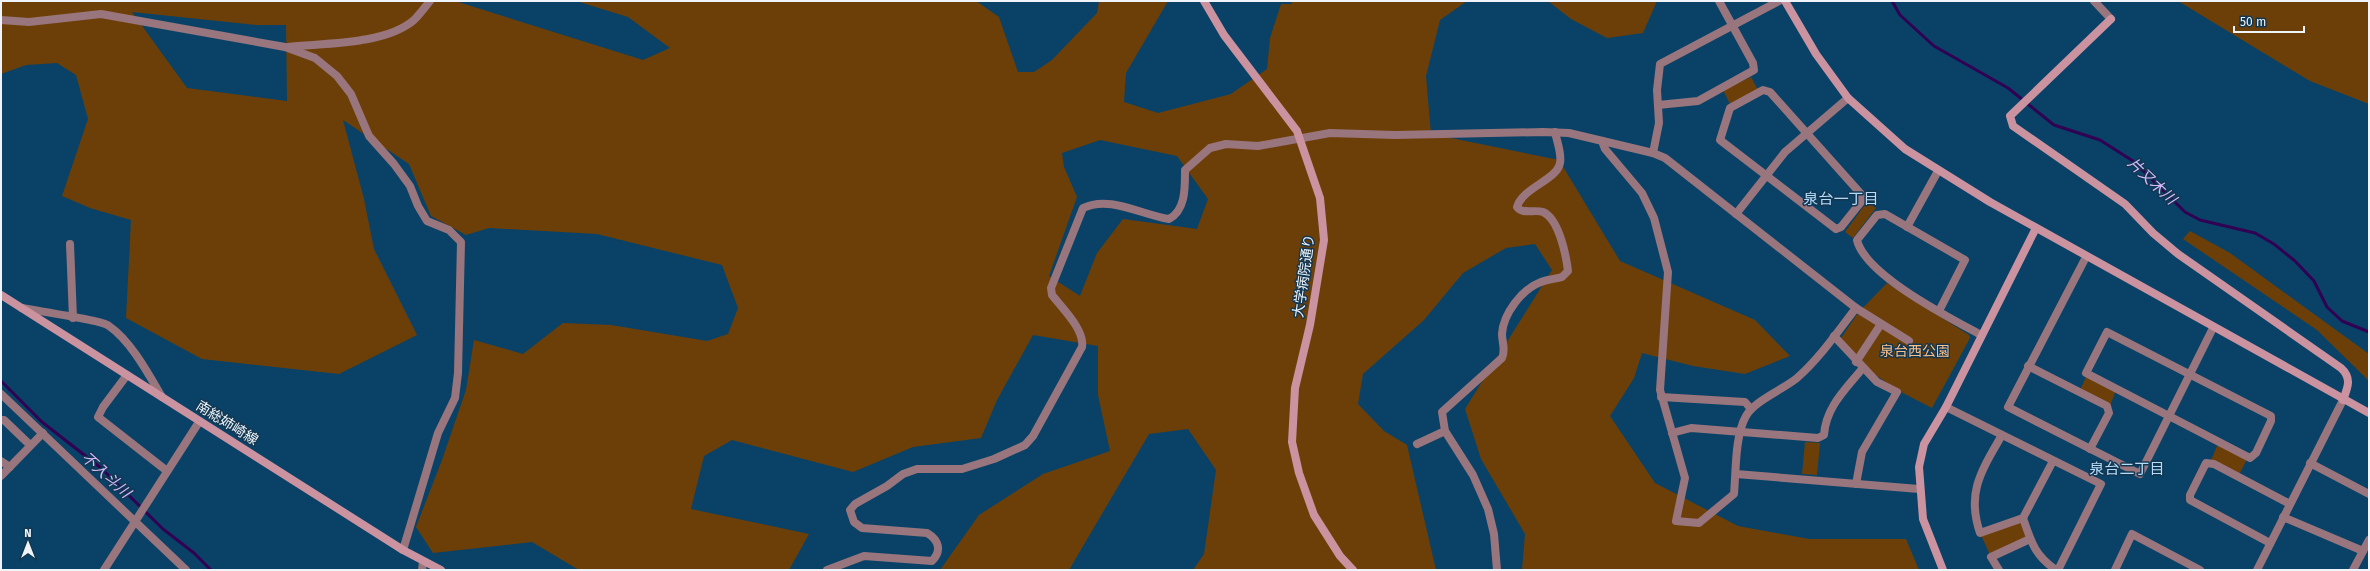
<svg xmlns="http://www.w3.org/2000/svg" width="2370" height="571" font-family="'Fira Sans','Noto Sans JP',sans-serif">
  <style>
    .green { fill: #6d3f08; fill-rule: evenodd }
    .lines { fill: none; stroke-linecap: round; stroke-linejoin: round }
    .stream { stroke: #310254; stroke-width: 3 }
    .street { stroke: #99757d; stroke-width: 8 }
    .secondary { stroke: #cb92a0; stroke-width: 8 }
    .labels { text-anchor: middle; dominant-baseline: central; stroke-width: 3; stroke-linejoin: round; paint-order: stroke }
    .street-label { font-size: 14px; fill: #eef4fa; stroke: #133751 }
    .park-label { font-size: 14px; fill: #f9bf8a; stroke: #133751 }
    .water-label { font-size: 15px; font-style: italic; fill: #d6bafd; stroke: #133751 }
    .neighbourhood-label { font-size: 15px; fill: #b4dcfd; stroke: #133751 }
  </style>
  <rect width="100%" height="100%" fill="#094266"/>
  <!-- green -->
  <g class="green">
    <path d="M1,1H455L643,60L670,48L628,17L576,1H976L999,17L1018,72H1034L1052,60L1097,13L1099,1H1168L1126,73L1124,102L1158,113L1231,94L1267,69L1270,38L1281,4H1291L1293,1H1467L1440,20L1426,76L1431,134L1559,160L1620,261L1755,320L1790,356L1745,374L1693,366L1642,353L1634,378L1610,416L1655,483L1738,526L1809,539H1906L1919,570H1522L1525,534L1481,459L1465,409L1552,270L1535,244L1506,248L1463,273L1424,320L1363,374L1358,404L1384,431L1407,445L1436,570H1193L1204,554L1216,470L1188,429L1149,434L1069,570H940L979,515L1043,474L1110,451L1098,395V346L1033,335L997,400L981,438L913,447L853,472L732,440L704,456L691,509L809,534L789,570H579L532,542L433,553L416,527L442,460L466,390L474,340L523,354L563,323L611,325L707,341L728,334L738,308L722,265L597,234L489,228L466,235L431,216L409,164L343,120L364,199L374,249L417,335L339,374L202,359L126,318L131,220L90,208L62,196L88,119L76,75L57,63L26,65L1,74ZM132,12L257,25H286L287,101L187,88ZM1100,140L1177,156L1208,199L1197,229L1123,219L1097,253L1080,296L1049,276L1077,197L1064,167L1062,153Z"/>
    <path d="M1548,1H1657L1643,33L1607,38L1571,19Z"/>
    <path d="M2178,1H2369V104L2310,81Z"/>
    <path d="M1751,77L1758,90L1730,104L1723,90Z"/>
    <path d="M1867,202L1876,208L1853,238L1845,232Z"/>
    <path d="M2190,231L2230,253L2369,354V381L2317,330L2183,239Z"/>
    <path d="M1887,283L1969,335L1970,338L1932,408L1899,391L1871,372L1841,338L1858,313Z"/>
    <path d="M2087,375L2116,390L2110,406L2080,390Z"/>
    <path d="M1805,442L1820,443L1817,475L1802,474Z"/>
    <path d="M2218,444L2247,459L2239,475L2211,460Z"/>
    <path d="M2023,518L2030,539L1991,557L1980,533Z"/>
  </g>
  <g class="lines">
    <!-- stream -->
    <g class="stream">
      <path d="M1892,1L1900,15L1934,46L2008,88L2054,125L2100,140L2133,161L2185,212L2200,220L2255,233L2274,244L2295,261L2314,281L2327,307L2342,321L2369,332"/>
      <path d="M1,381L42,422L101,468L163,529L194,553L211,570"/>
    </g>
    <!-- street -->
    <g class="street">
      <path d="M2094,1L2111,19"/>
      <path d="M1,20L29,22L101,14L285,47L315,58L337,76L351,94L369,136L394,164L410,186L418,206L427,221L449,230L461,242L458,373L455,398L438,433L403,550"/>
      <path d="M288,47C324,43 385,45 414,20C420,14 425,7 430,1"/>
      <path d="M1763,90L1770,92L1861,194V202L1841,227L1836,229L1720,140L1730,108Z"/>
      <path d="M1658,105L1698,101L1754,70L1753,63L1719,1"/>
      <path d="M1602,141L1605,149L1642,193L1654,218L1668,272L1660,390L1685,478L1676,521L1699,523L1734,494C1736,471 1735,435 1746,416C1754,401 1784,389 1797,378C1820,358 1838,331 1856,308"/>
      <path d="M1653,153L1659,123L1657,90L1660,64L1779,1"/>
      <path d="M1736,214L1785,152L1848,98"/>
      <path d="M1907,227L1938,171"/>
      <path d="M70,244L73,318"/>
      <path d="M2086,257L2008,407L2140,474L2213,328"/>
      <path d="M22,308C36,311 102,320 109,326C131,341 149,375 162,397"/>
      <path d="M1939,311L1965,260L1885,214L1877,215L1857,240C1865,275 1950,318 1981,335"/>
      <path d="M2107,332L2271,416V421L2256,453L2250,458L2086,373Z"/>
      <path d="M1834,336L1877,382L1897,392L1862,452L1856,484"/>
      <path d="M1856,362L1881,324"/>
      <path d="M2028,366L2107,406L2109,413L2090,449"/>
      <path d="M127,375L103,407L98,417L167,471"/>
      <path d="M1,394L186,570"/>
      <path d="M1661,397L1745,402L1751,409"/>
      <path d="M1946,407L2101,484L2058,570"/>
      <path d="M1,420H4L30,445"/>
      <path d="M1672,433L1691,428L1818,438L1824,435C1826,407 1845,390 1862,369"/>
      <path d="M2002,435C1982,470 1966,492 1980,533L2023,518L2053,461"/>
      <path d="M1417,444L1445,431"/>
      <path d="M1,461L10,467"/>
      <path d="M2310,463L2369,494"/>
      <path d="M1736,474L1919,489"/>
      <path d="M1,476L43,433"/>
      <path d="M2283,517L2363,551"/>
      <path d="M2023,518C2031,541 2034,555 2056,570"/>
      <path d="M2270,543L2190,500V495L2206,463L2214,464L2290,504"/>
      <path d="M104,570L199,422"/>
      <path d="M422,570L423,562"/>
      <path d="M827,570L864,556L932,561C942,551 939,540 927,533L862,528L854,522L850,510L855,504L887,486L903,474L917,469H962L994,459L1025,445L1033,436L1082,347C1085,330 1062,308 1052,295L1051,288L1083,208C1110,195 1141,215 1169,219C1186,210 1185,187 1185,170L1210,148L1226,144L1258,146L1330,133L1395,135L1543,132L1569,133L1653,153L1665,158L1856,308L1909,341"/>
      <path d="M1497,570L1494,534L1488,509L1473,475L1445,431L1442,412L1502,358C1506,350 1502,343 1502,334C1503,314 1522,289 1541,282C1548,279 1556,279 1562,277L1568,271C1566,255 1559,219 1543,212C1535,209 1522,215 1517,207C1522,188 1557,180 1560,163C1562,154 1557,142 1555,132"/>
      <path d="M1999,570L1991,557L2030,539"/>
      <path d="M2115,570L2132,534L2200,570"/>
      <path d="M2257,570L2343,400"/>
      <path d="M2353,570L2369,540"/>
    </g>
    <!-- secondary -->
    <g class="secondary">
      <path d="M1204,1L1224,35L1297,131L1320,198L1324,240L1310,325L1295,388L1292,442L1299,473L1314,515L1340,556L1353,570"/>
      <path d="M1785,1L1816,54L1848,98L1905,149L1990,202L2369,413"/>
      <path d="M2111,19L2010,116L2013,126L2125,204L2153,233L2178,254L2341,368C2352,378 2348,387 2343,400"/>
      <path d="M1,295L403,550L441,570"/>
      <path d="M1943,570L1923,519L1919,467L1924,444L1946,407L2036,228"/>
    </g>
  </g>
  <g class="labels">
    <!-- street labels -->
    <g class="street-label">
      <text transform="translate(1304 276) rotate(-82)">大学病院通り</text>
      <text transform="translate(227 423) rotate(32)">南総姉崎線</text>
    </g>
    <!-- park labels -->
    <g class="park-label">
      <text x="1915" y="351">泉台西公園</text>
    </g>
    <!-- water labels -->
    <g class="water-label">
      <text transform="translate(2152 181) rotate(43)">片又木川</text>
      <text transform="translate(106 475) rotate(42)">不入斗川</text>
    </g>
    <!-- neighbourhood labels -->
    <g class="neighbourhood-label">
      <text x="1841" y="199">泉台一丁目</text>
      <text x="2127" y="469">泉台二丁目</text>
    </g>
  </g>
  <!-- border -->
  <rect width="2370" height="571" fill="none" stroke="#eef4fa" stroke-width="4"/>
  <!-- north arrow -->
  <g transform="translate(28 543)" stroke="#133751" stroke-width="3" paint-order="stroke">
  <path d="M0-3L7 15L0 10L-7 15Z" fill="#eef4fa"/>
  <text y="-6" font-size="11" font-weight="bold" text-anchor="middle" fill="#eef4fa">N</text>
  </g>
  <!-- scale -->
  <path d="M2234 26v6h70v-6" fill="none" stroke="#eef4fa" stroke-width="2"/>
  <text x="2240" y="26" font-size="12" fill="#eef4fa" stroke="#133751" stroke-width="3" paint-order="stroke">50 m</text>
</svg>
